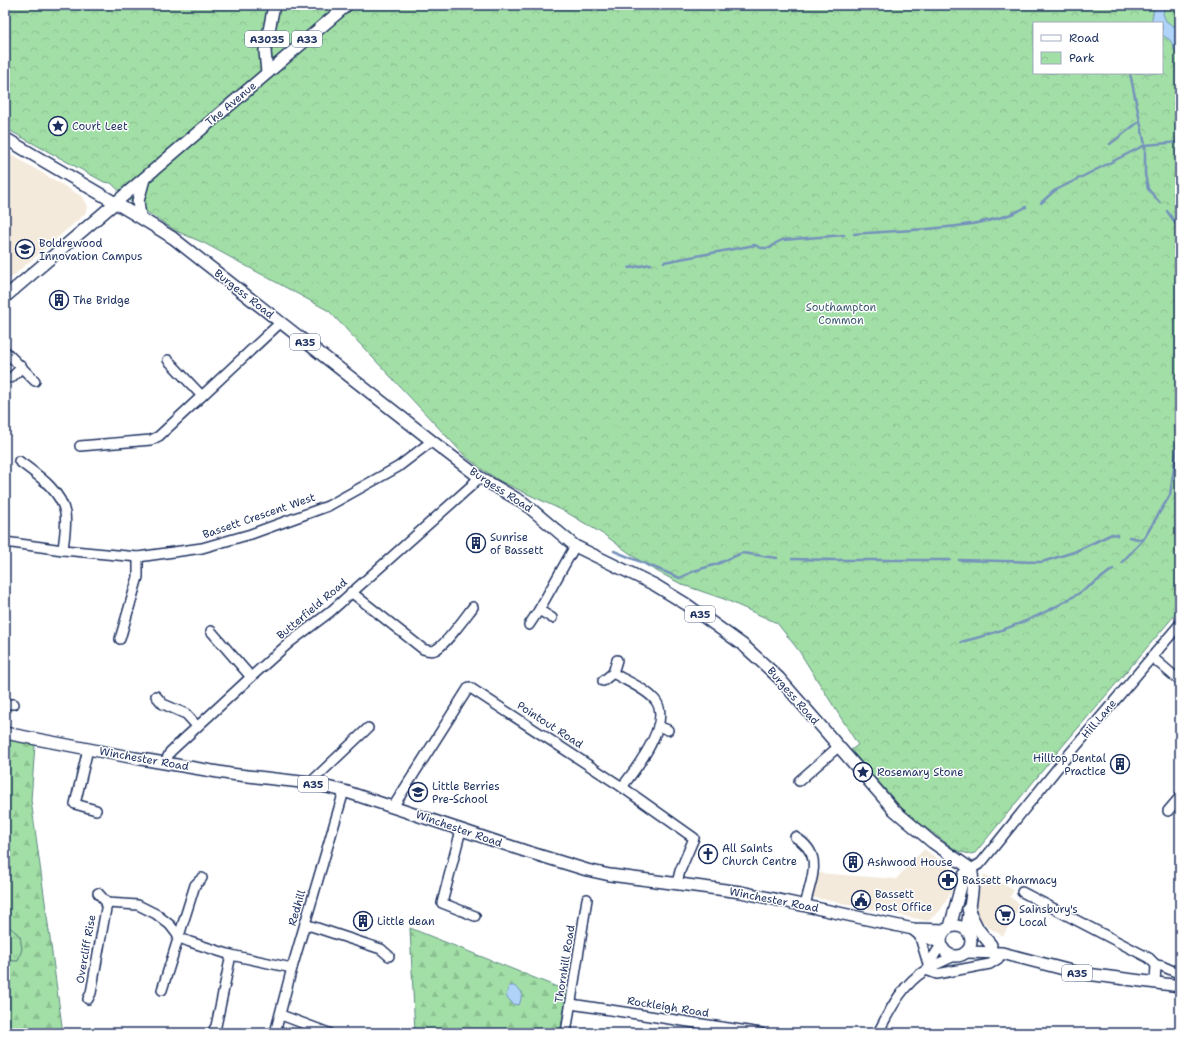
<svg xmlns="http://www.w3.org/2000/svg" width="1185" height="1038" font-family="'Shantell Sans',sans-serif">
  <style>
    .built { fill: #f4eadc }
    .grass { fill: url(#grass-tufts); stroke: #5e8782 }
    .forest { fill: url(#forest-firs); stroke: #5e8782 }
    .park { fill: url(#park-crowns); stroke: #5e8782; fill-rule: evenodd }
    .water { fill: #b0d4f9; stroke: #7492bb }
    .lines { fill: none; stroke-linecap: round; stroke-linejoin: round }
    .stream { stroke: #7492bb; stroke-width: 2.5 }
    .minor-casing { stroke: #1b2f5e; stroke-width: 12 }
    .major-casing { stroke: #1b2f5e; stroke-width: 14 }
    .minor { stroke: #fff; stroke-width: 9 }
    .major { stroke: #fff; stroke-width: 11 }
    .labels { text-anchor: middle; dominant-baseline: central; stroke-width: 3; stroke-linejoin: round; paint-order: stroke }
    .shield { fill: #fff; stroke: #5f6d8e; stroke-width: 1 }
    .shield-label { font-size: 10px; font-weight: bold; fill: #1b2f5e }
    .street-label { font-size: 11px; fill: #1b2f5e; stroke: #fff }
    .poi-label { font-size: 11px; fill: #1b2f5e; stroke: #fff; text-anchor: start }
    .park-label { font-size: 11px; fill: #3d5b70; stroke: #fff }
  </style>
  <defs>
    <pattern id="grass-tufts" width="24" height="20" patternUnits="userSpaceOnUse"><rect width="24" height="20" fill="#a2dfa6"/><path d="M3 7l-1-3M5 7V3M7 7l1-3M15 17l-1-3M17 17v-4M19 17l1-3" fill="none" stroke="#8bc091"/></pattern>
    <pattern id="forest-firs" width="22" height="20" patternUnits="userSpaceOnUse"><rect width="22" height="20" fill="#a2dfa6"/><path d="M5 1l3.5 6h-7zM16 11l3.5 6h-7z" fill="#8bc091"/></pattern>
    <pattern id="park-crowns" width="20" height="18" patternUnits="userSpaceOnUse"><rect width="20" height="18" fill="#a2dfa6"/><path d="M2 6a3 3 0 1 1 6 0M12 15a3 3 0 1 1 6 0" fill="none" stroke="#8bc091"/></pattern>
  </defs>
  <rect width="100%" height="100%" fill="#fff"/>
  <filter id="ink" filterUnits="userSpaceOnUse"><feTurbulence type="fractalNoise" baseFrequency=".025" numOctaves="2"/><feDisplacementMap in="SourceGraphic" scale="8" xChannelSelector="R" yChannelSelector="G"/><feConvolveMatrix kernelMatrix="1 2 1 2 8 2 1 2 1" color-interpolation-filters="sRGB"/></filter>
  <g filter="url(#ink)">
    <!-- built -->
    <g class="built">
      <path d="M5,151L83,197L88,206L85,214L5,283Z"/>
      <path d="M924,849L956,872L957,877V883L940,911L928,921L812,897L818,873L896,879Z"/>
      <path d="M984,874L1014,890L1010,897L1021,905L1003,936L986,926L978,914L976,904Z"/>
    </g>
    <!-- grass -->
    <path class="grass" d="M5,923L20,936L22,949L18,961H5Z"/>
    <!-- forest -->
    <g class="forest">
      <path d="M5,739L35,745L31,800L63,1033H5V961H18L22,949L20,936L5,923Z"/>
      <path d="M410,928L567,991L560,1033H415Z"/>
    </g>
    <!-- park -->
    <path class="park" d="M5,5H1180V609L1061,748L975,853L970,854L957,851L905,812L851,750L858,745L799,651L777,623L724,599L683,585L647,566L606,536L566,512L500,481L483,470L465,456L329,311L204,243L176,231L130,201L111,183L104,182L5,128ZM1034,23H1162V73H1034Z"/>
    <!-- water -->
    <g class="water">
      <path d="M1155,5H1165L1163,14L1166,21L1173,26L1180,25V59L1170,40L1162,35V23H1151Z"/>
      <path d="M509,986H514L522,992L520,1003L518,1005L513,1004L506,996Z"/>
    </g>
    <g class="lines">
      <!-- stream -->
      <g class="stream">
        <path d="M1130,73L1145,145V174L1148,189L1160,203"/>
        <path d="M1110,144L1140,121"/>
        <path d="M1041,203L1054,191L1145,145L1180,142"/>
        <path d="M1167,211L1180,230"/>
        <path d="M854,234C900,230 988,230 1026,207"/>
        <path d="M664,262L755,245L761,248H770L776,243L782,240L844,235"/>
        <path d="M629,268L651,264"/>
        <path d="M1129,537L1143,540L1170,495L1180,428"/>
        <path d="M614,551L680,578L694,571L717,564L742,553L777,558"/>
        <path d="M792,559L833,560H950"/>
        <path d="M959,560L1042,562L1074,552L1112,534L1117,535"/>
        <path d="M1122,562L1143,540"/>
        <path d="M961,642C1018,628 1067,606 1113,569"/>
      </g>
      <defs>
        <g id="minor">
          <path d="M5,351L35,381"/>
          <path d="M168,360L202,396"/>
          <path d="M11,378L22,367"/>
          <path d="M80,446L151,440L159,436L280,323"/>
          <path d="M19,461C36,474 61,490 65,513C67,525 64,538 63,550"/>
          <path d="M5,542L63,550L138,557L202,548L251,534L328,506L398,467L432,441"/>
          <path d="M351,592L423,649C426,650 431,652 435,650C445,646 466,616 473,607"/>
          <path d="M539,610L552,618"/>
          <path d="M529,625L539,610L575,546"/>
          <path d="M211,631L251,677"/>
          <path d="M120,639L138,577V557"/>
          <path d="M1152,657L1180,681"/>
          <path d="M613,673L617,660"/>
          <path d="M603,681L613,673C626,681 645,688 655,700C673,721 636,769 622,787"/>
          <path d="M156,696L163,704L186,714L197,726"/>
          <path d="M5,704H14"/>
          <path d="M658,726L668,730"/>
          <path d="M88,749L75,804L96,810"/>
          <path d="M165,763L170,752L251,677L289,643L330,612L471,486L479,477"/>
          <path d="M799,781L838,747"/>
          <path d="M310,783L368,728"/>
          <path d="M393,807L469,687L622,787L694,838L680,871L677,883"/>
          <path d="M1168,811L1180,797"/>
          <path d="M461,830L442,903L475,916"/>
          <path d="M795,837C825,855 811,877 805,906"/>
          <path d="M971,869L981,863L1060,765L1180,624"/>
          <path d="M1022,892L1149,958L1156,965L1155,983"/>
          <path d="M98,893L107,903L138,905L156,914L170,925L180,938L190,942L231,955L292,968"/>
          <path d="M305,924L381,949L389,956"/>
          <path d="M919,934L928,964"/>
          <path d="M928,965L941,945"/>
          <path d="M1156,965L1162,966L1180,974"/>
          <path d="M926,970L937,974L990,964L998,959L1002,953"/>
          <path d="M162,990L195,885L202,878"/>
          <path d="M88,999L91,993L107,903"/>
          <path d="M571,1004L761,1033"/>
          <path d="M281,1015L329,1033"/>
          <path d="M212,1033L216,1026L231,955"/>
          <path d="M275,1033L292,968L344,791"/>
          <path d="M566,1033L587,899"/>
          <path d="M878,1033C890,1010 902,984 926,970C935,964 945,961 954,956"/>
        </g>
        <g id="major">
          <path d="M267,73L265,51L274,5"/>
          <path d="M5,138C61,172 118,203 173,238L437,445L479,477L524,503L575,546L655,585L686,604L743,645L779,678L894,810L932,842L971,869"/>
          <path d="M140,217L138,201L144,179"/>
          <path d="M5,297L347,5"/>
          <path d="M5,733L135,758L230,774L310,783L344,791L525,851L587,870L610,875L741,892L913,929L945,930"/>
          <path d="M968,909L978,929L991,945"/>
          <circle cx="956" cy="941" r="15"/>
          <path d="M950,927L964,875L971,869"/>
          <path d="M913,929L919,934L941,943"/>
          <path d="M967,930C968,912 976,885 971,869"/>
          <path d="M966,952L1002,953L1079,973L1180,986"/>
        </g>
      </defs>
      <!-- minor casing -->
      <use href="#minor" class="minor-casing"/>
      <!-- major casing -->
      <use href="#major" class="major-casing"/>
      <!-- minor -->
      <use href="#minor" class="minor"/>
      <!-- major -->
      <use href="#major" class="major"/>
    </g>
  </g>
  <!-- icons -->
  <defs>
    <symbol id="sight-ring" viewBox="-11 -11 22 22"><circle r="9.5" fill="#fff" stroke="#1b2f5e" stroke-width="1.5"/><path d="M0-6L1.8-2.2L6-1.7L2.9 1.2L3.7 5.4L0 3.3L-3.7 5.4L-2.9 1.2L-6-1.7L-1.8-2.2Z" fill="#1b2f5e"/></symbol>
    <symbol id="university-ring" viewBox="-11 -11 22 22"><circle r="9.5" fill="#fff" stroke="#1b2f5e" stroke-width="1.5"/><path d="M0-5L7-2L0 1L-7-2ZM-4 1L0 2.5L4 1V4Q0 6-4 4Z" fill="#1b2f5e"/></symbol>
    <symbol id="building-ring" viewBox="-11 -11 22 22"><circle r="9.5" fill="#fff" stroke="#1b2f5e" stroke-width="1.5"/><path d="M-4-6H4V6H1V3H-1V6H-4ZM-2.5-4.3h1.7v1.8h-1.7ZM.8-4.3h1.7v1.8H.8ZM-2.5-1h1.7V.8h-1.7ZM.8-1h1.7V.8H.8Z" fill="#1b2f5e"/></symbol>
    <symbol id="school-ring" viewBox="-11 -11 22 22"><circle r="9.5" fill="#fff" stroke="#1b2f5e" stroke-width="1.5"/><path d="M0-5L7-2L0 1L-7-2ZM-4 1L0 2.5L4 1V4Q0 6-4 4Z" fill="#1b2f5e"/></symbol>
    <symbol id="church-ring" viewBox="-11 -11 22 22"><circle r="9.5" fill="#fff" stroke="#1b2f5e" stroke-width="1.5"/><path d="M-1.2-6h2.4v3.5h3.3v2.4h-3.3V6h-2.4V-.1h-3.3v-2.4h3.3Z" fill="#1b2f5e"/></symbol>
    <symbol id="pharmacy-ring" viewBox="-11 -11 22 22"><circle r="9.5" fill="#fff" stroke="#1b2f5e" stroke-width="1.5"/><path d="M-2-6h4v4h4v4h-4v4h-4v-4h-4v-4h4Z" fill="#1b2f5e"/></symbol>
    <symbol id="civic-ring" viewBox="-11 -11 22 22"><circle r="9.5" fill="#fff" stroke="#1b2f5e" stroke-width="1.5"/><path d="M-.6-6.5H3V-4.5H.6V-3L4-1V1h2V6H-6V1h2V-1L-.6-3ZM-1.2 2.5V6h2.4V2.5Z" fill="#1b2f5e"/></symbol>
    <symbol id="supermarket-ring" viewBox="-11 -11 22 22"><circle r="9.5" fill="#fff" stroke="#1b2f5e" stroke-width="1.5"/><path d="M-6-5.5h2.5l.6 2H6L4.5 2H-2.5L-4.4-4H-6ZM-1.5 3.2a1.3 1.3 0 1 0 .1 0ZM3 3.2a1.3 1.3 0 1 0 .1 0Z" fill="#1b2f5e"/></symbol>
  </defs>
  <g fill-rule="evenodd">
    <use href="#sight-ring" x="47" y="115" width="22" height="22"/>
    <use href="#university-ring" x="14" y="238" width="22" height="22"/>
    <use href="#building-ring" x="48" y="289" width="22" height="22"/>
    <use href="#building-ring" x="465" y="532" width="22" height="22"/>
    <use href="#building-ring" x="1109" y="753" width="22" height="22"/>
    <use href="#sight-ring" x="852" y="761" width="22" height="22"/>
    <use href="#school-ring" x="407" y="781" width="22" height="22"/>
    <use href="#church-ring" x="697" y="843" width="22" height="22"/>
    <use href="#building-ring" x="842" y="851" width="22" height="22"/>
    <use href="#pharmacy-ring" x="937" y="869" width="22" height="22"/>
    <use href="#civic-ring" x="850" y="889" width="22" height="22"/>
    <use href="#supermarket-ring" x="994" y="904" width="22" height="22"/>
    <use href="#building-ring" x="352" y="910" width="22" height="22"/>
  </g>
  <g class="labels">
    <!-- shield labels -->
    <g class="shield">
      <rect x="245" y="31" width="44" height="16" rx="3"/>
      <rect x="292" y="31" width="30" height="16" rx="3"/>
      <rect x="290" y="334" width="30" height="16" rx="3"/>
      <rect x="685" y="606" width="30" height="16" rx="3"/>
      <rect x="298" y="776" width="30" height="16" rx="3"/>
      <rect x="1062" y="965" width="30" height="16" rx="3"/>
    </g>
    <g class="shield-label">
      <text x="267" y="39">A3035</text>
      <text x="307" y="39">A33</text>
      <text x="305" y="342">A35</text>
      <text x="700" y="614">A35</text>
      <text x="313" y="784">A35</text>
      <text x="1077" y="973">A35</text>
    </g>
    <!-- street labels -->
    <g class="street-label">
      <text transform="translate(231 104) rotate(-40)">The Avenue</text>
      <text transform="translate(244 294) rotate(38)">Burgess Road</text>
      <text transform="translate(501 490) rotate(33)">Burgess Road</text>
      <text transform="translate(259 516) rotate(-19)">Bassett Crescent West</text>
      <text transform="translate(312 609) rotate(-40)">Butterfield Road</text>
      <text transform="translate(793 696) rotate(49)">Burgess Road</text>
      <text transform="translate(1099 719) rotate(-50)">Hill Lane</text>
      <text transform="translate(550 725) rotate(33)">Pointout Road</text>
      <text transform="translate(144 759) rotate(10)">Winchester Road</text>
      <text transform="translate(459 829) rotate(19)">Winchester Road</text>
      <text transform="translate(774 900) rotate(11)">Winchester Road</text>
      <text transform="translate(297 908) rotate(-74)">Redhill</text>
      <text transform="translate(86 949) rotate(-80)">Overcliff Rise</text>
      <text transform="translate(565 964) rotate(-81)">Thornhill Road</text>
      <text transform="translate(668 1007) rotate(9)">Rockleigh Road</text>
    </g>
    <!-- poi labels -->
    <g class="poi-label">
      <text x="72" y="126">Court Leet</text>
      <text x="39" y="243">Boldrewood<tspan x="39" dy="13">Innovation Campus</tspan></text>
      <text x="73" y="300">The Bridge</text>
      <text x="490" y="537">Sunrise<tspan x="490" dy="13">of Bassett</tspan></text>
      <text x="1106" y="758" text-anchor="end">Hilltop Dental<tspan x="1106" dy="13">Practice</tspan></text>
      <text x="877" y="772">Rosemary Stone</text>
      <text x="432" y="786">Little Berries<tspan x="432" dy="13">Pre-School</tspan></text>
      <text x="722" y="848">All Saints<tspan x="722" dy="13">Church Centre</tspan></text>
      <text x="867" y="862">Ashwood House</text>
      <text x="962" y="880">Bassett Pharmacy</text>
      <text x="875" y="894">Bassett<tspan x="875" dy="13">Post Office</tspan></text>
      <text x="1019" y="909">Sainsbury's<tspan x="1019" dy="13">Local</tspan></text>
      <text x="377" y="921">Little dean</text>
    </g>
    <!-- park labels -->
    <g class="park-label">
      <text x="841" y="307">Southampton<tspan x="841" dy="13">Common</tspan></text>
    </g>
  </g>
  <!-- margin -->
  <rect width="1185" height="1038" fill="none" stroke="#fff" stroke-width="20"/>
  <rect x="10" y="10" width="1165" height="1018" fill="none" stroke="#1b2f5e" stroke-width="1.5" filter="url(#ink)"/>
  <!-- legend -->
  <rect x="1033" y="22" width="130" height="52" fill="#ffffff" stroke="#a4acbf"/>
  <rect x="1041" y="35" width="20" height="6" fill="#ffffff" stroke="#a4acbf"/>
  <text x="1069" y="42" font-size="12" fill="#1b2f5e">Road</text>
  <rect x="1041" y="52" width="20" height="12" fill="url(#park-crowns)" stroke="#a4acbf"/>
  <text x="1069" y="62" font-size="12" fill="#1b2f5e">Park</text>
</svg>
